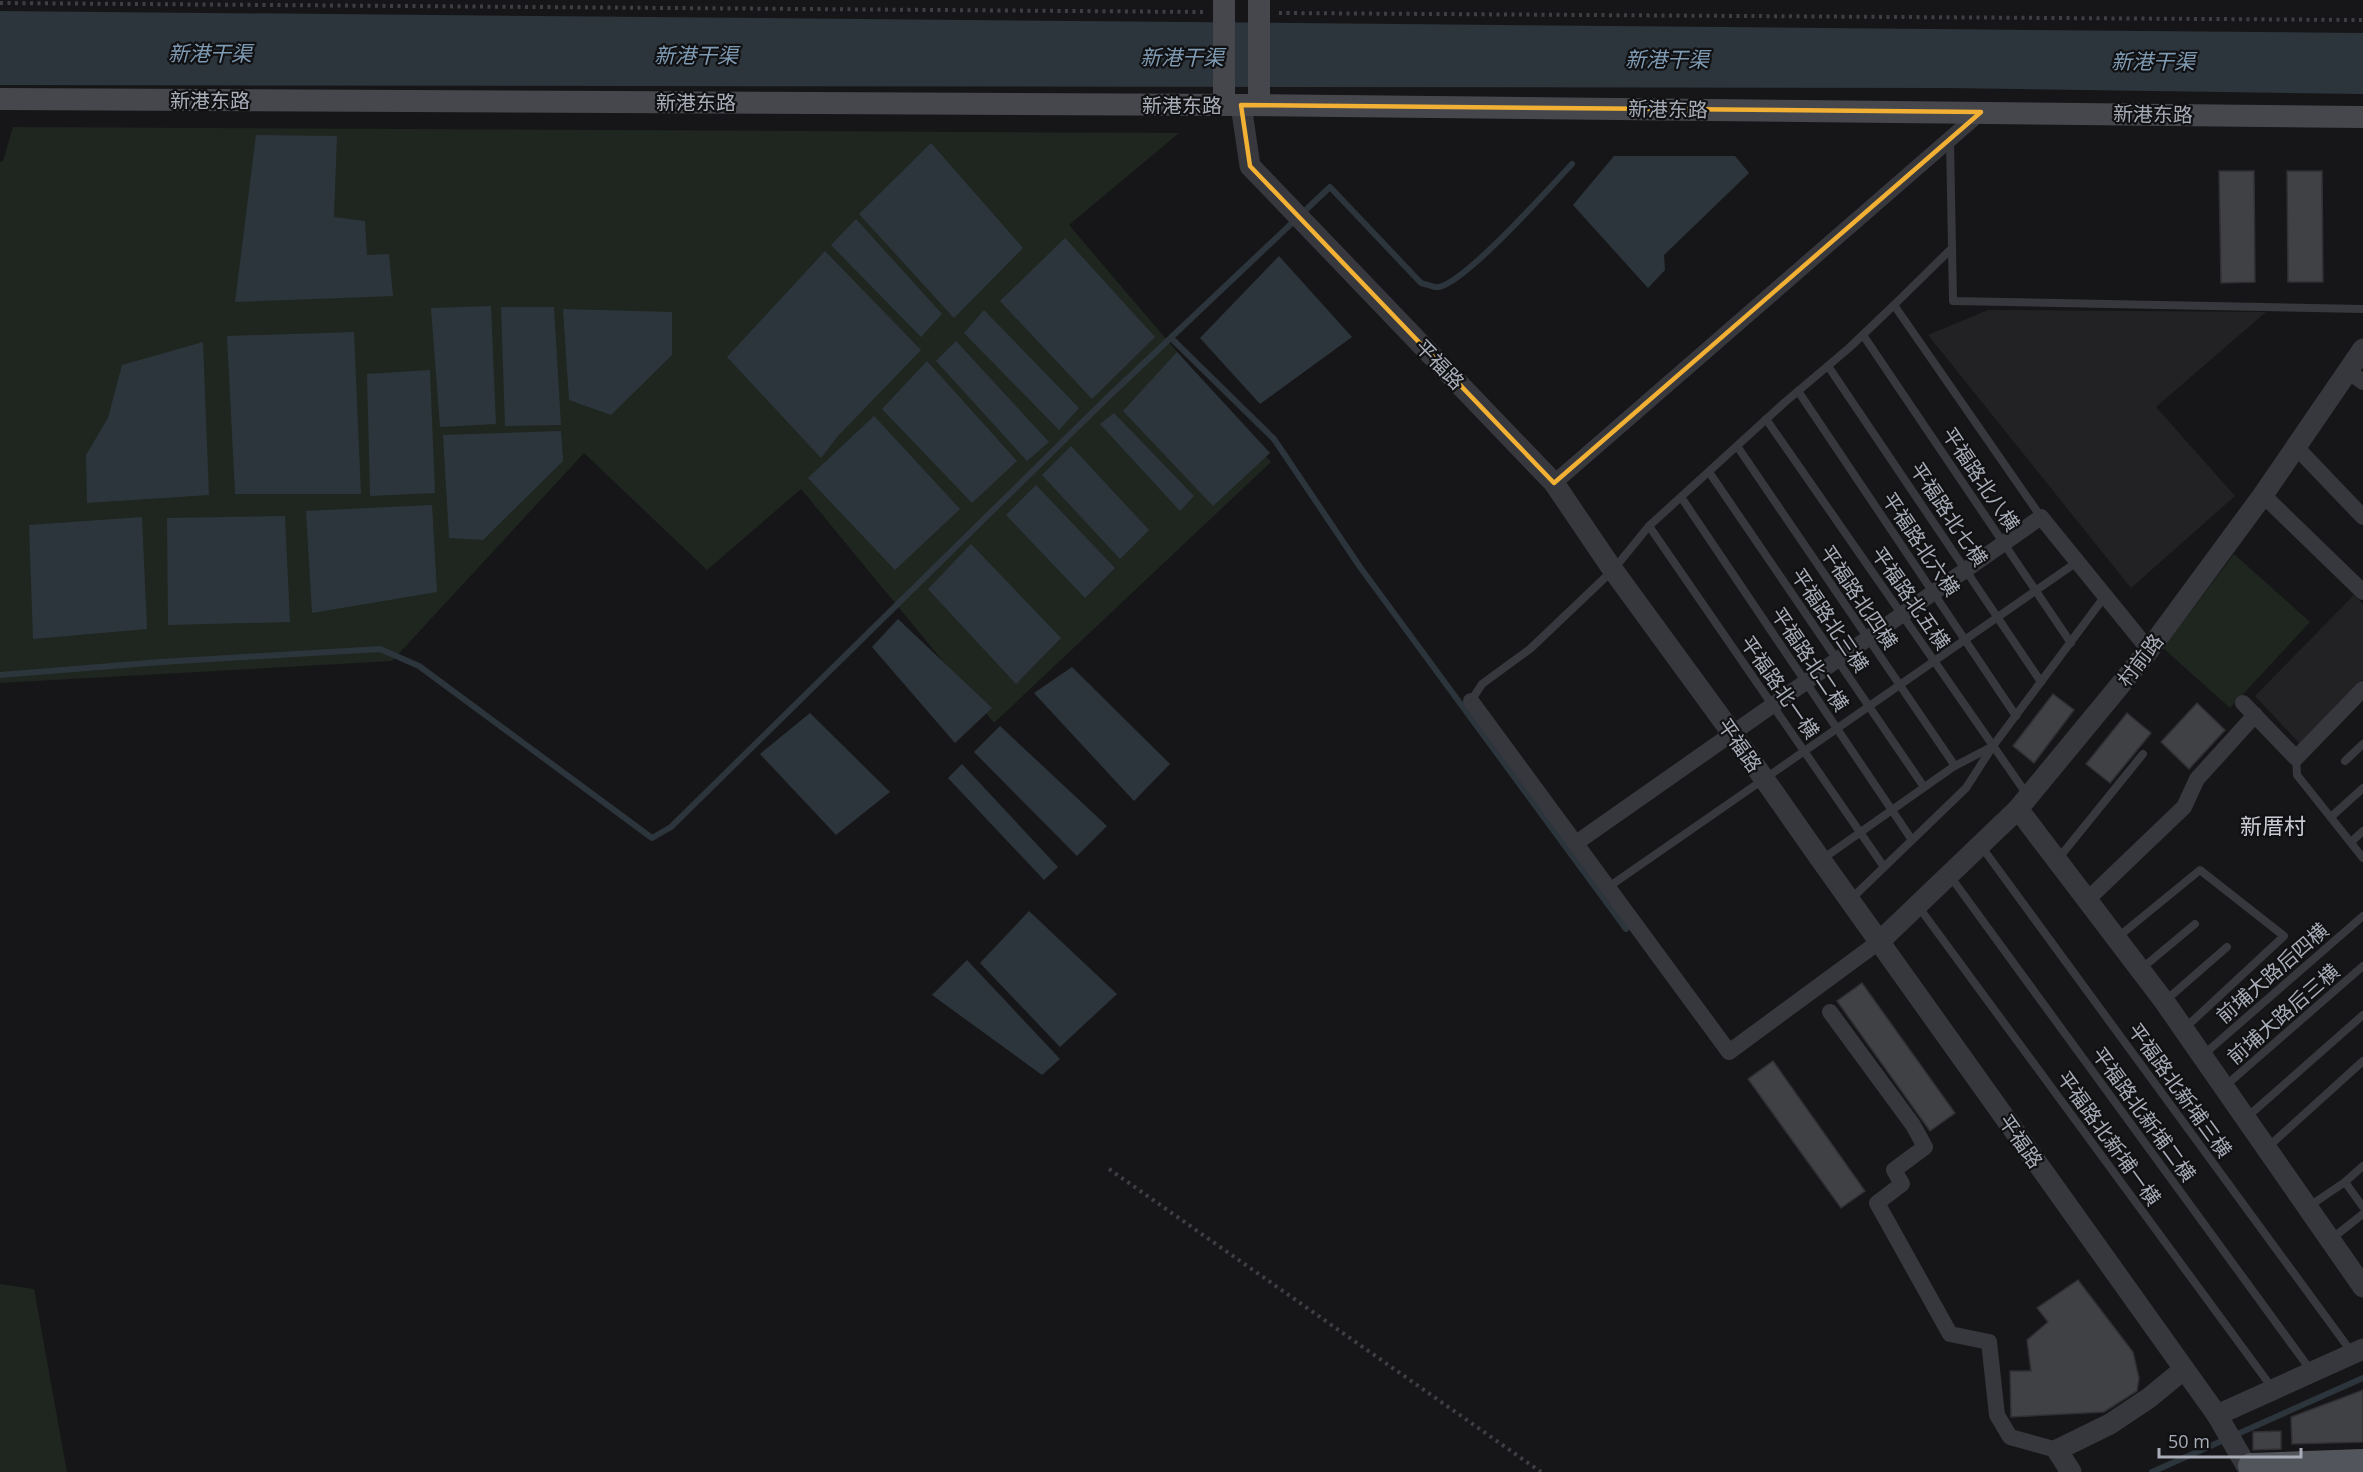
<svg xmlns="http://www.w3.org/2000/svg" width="2363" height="1472" font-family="'Open Sans','Noto Sans SC',sans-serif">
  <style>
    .built { fill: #222225 }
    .green { fill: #1e261f }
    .water { fill: #2c353c }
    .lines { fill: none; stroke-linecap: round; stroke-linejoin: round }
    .stream { stroke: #2c353c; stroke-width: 6 }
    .building { fill: #404145; stroke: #303034; stroke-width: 1.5 }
    .path { stroke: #3d3f44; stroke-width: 4; stroke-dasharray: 3 4.5; stroke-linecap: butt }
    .service { stroke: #37383d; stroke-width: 8 }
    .minor { stroke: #37383d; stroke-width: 16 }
    .tertiary { stroke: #37383d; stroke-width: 21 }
    .secondary { stroke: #45474d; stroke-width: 22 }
    .primary { stroke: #53555c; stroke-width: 26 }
    .secondary-bridge { stroke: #45474d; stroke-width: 22 }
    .marked { fill: none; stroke: #f2b134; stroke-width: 4.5; stroke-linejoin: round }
    .labels { text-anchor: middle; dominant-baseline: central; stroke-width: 4.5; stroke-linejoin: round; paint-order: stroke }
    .street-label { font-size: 20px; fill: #a8adb8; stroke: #111113 }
    .water-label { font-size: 21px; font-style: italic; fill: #7f9bb3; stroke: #111113 }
    .quarter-label { font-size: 22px; fill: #c9ccd4; stroke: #111113 }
  </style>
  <rect width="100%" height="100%" fill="#161618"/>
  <!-- built -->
  <g class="built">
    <path d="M1988,310L2266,312L2156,407L2235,496L2131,588L1928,335Z"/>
    <path d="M2354,595L2363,604V679L2300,744L2255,696Z"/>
  </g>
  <!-- green -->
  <g class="green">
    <path d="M13,127L1179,133L1069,225L1271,462L994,723L801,489L707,570L584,453L392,661L0,683V162L3,161Z"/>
    <path d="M2234,554L2310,622L2230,708L2163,648Z"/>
    <path d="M0,1284L34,1289L67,1472H0Z"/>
  </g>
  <!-- water -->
  <g class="water">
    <path d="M0,11L2363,33V94L1947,88L0,85Z"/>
    <path d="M256,135L337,136L334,217L365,221L367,255L389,254L393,296L235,302Z"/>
    <path d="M931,143L1023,248L954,318L859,214Z"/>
    <path d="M1614,156H1735L1749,173L1664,255L1665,270L1648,288L1573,205Z"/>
    <path d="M856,219L942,314L921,337L831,245Z"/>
    <path d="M1065,238L1155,337L1092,399L1000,301Z"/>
    <path d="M825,251L921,350L838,436L821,458L727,357Z"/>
    <path d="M1279,256L1352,337L1260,404L1200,338Z"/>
    <path d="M491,306L496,424L440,427L431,308Z"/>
    <path d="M501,307H554L561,425L505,426Z"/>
    <path d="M563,309L672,312V355L611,415L569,400Z"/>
    <path d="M984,310L1079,408L1059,430L964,333Z"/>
    <path d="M354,332L361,494H235L227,336Z"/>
    <path d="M956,341L1049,442L1027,461L936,361Z"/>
    <path d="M203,342L209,495L87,503L86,455L108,418L122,365Z"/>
    <path d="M1177,352L1270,453L1213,506L1123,411Z"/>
    <path d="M927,361L1017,461L972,503L882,409Z"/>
    <path d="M430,370L435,493L370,496L367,374Z"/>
    <path d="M1114,413L1194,496L1180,511L1100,424Z"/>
    <path d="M874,416L960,509L895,570L808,478Z"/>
    <path d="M561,431L563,461L483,540L449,538L443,435Z"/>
    <path d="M1071,446L1149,530L1120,559L1042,475Z"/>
    <path d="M1036,485L1115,568L1085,598L1006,515Z"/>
    <path d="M432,505L437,592L312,613L306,511Z"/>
    <path d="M285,516L290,622L168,625L167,518Z"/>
    <path d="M142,517L147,629L33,639L29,525Z"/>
    <path d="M971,544L1061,638L1016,684L928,589Z"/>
    <path d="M898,619L992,708L955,743L872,647Z"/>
    <path d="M1072,667L1170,764L1134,801L1034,693Z"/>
    <path d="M810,713L890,792L836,835L760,754Z"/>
    <path d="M1000,726L1107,826L1077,856L974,752Z"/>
    <path d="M962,764L1058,867L1044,880L948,778Z"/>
    <path d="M1029,911L1117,994L1060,1047L980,963Z"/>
    <path d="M967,960L1060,1059L1042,1075L932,995Z"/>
  </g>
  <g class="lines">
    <!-- stream -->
    <g class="stream">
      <path d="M1171,338L1274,439L1360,567L1626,929"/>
      <path d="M0,675L161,662L380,649L419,666L652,838L671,827L1105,400L1330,187L1421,283C1426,284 1434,288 1439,287C1467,281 1549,188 1572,164"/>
      <path d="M2152,1472L2363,1378"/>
    </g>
  </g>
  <!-- building -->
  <g class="building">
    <path d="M2219,171H2254L2255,282L2221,283Z"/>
    <path d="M2287,171H2322L2323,282H2288Z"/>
    <path d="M2053,694L2074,710L2034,763L2013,746Z"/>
    <path d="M2197,703L2225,730L2189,769L2161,742Z"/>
    <path d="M2127,713L2151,733L2110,783L2086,764Z"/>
    <path d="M1862,983L1955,1113L1930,1131L1837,1001Z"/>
    <path d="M1773,1061L1865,1191L1841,1208L1748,1079Z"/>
    <path d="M2078,1280L2133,1352L2139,1378L2137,1391L2104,1412L2011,1417L2010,1371H2031L2027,1340L2048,1322L2037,1308Z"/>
    <path d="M2363,1390V1442L2292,1444L2291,1417Z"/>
    <path d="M2281,1431V1449L2253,1450V1432Z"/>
  </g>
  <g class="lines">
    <!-- path -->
    <g class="path">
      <path d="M0,3L1205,12"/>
      <path d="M1279,13L2363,20"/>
      <path d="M1109,1169L1541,1472"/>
    </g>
    <!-- service -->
    <g class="service">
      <path d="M1950,140L1953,301L2363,309"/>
      <path d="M1952,248L1894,305L2041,517"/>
      <path d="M1863,335L2071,643"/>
      <path d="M1828,366L2041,682"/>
      <path d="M1798,391L2016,716"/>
      <path d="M1766,419L2028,796"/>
      <path d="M1737,446L1955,766"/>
      <path d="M1709,472L1924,787"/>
      <path d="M1681,497L1912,840"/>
      <path d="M1649,526L1884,867"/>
      <path d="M1471,701L1482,684L1530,649L1613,570L1649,526L1784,403L1849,348L1894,305"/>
      <path d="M2296,758L2297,775L2363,858"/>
      <path d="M2345,761L2363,744"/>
      <path d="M2331,817L2363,788"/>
      <path d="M2351,842L2363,831"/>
      <path d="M1981,846L2353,1354"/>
      <path d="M2058,859L2143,754"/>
      <path d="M1821,860L1953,767L1993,746"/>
      <path d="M1950,876L2312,1372"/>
      <path d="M1607,888L2077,562"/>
      <path d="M1850,900L1966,788L1993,746L2105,596"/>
      <path d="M1918,906L2273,1389"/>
      <path d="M2118,937L2200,870L2284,936L2185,1028"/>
      <path d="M2141,969L2195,924"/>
      <path d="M2165,1001L2227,947"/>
      <path d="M2202,1056L2363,916"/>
      <path d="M2224,1087L2363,966"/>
      <path d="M2246,1118L2363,1015"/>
      <path d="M2268,1147L2363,1061"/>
      <path d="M2345,1182L2363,1207"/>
      <path d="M2308,1207L2345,1182L2363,1166"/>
      <path d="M2330,1240L2363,1214"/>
    </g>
    <!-- minor -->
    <g class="minor">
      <path d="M2348,371L2363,382"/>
      <path d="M2296,447L2363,517"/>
      <path d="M1554,483L1981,112"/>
      <path d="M2263,495L2363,592"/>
      <path d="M1471,701L1729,1052L1880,941"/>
      <path d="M2243,703L2296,758L2363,689"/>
      <path d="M1576,843L2041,517L2149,650"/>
      <path d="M2088,899L2184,807L2197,779L2255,715"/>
      <path d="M1830,1012L1913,1125L1925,1147L1894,1170L1902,1184L1877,1203L1950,1334L1989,1342L1997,1415L2010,1437L2057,1450"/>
    </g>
    <!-- tertiary -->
    <g class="tertiary">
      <path d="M1241,105L1250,166L1554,483L1613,570L1732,733L1821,860L2217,1415L2250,1472"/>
      <path d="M2018,809L2164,1001L2363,1287"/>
      <path d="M1880,941L2018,809L2149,650L2263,495L2363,349"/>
      <path d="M2217,1415L2363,1349"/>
      <path d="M2071,1472L2057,1450L2110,1424L2149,1398L2183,1370"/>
    </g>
    <!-- secondary -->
    <path class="secondary" d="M0,99L1241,105L2363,117"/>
    <!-- primary -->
    <path class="primary" d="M2251,1466L2363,1462"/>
    <!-- secondary-bridge -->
    <g class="secondary-bridge">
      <path d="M1259,0V105"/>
      <path d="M1224,105V0"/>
    </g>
  </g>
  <!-- marked area -->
  <path class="marked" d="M1241,105L1981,112L1554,483L1250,166Z"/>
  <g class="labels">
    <!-- street labels -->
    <g class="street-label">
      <text x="210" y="100">新港东路</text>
      <text x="696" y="102">新港东路</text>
      <text x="1182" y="105">新港东路</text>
      <text transform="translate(1668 109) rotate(1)">新港东路</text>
      <text transform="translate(2153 114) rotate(1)">新港东路</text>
      <text transform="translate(1440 364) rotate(46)">平福路</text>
      <text transform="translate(1981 479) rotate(56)">平福路北八横</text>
      <text transform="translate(1949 514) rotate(56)">平福路北七横</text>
      <text transform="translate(1921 544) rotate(56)">平福路北六横</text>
      <text transform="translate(1859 597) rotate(56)">平福路北四横</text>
      <text transform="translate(1911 598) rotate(55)">平福路北五横</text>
      <text transform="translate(1830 620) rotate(56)">平福路北三横</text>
      <text transform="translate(1810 659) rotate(56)">平福路北二横</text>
      <text transform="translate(2140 660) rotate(-52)">村前路</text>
      <text transform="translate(1780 687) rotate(55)">平福路北一横</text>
      <text transform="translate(1740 745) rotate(55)">平福路</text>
      <text transform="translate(2272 973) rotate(-41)">前埔大路后四横</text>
      <text transform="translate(2283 1014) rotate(-41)">前埔大路后三横</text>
      <text transform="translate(2180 1090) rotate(54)">平福路北新埔三横</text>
      <text transform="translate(2144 1114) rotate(54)">平福路北新埔二横</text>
      <text transform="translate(2109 1138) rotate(54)">平福路北新埔一横</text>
      <text transform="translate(2021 1141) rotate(55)">平福路</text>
    </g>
    <!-- water labels -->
    <g class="water-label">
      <text x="210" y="53">新港干渠</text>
      <text x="696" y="55">新港干渠</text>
      <text x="1182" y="57">新港干渠</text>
      <text x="1667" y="59">新港干渠</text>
      <text x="2153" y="61">新港干渠</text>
    </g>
    <!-- quarter labels -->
    <g class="quarter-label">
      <text x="2273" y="825">新厝村</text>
    </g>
  </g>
  <!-- scale -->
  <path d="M2159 1448v9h142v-9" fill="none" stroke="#a8adb8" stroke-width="3"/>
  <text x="2168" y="1448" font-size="18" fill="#a8adb8" stroke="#111113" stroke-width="4.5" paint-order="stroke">50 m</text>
</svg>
